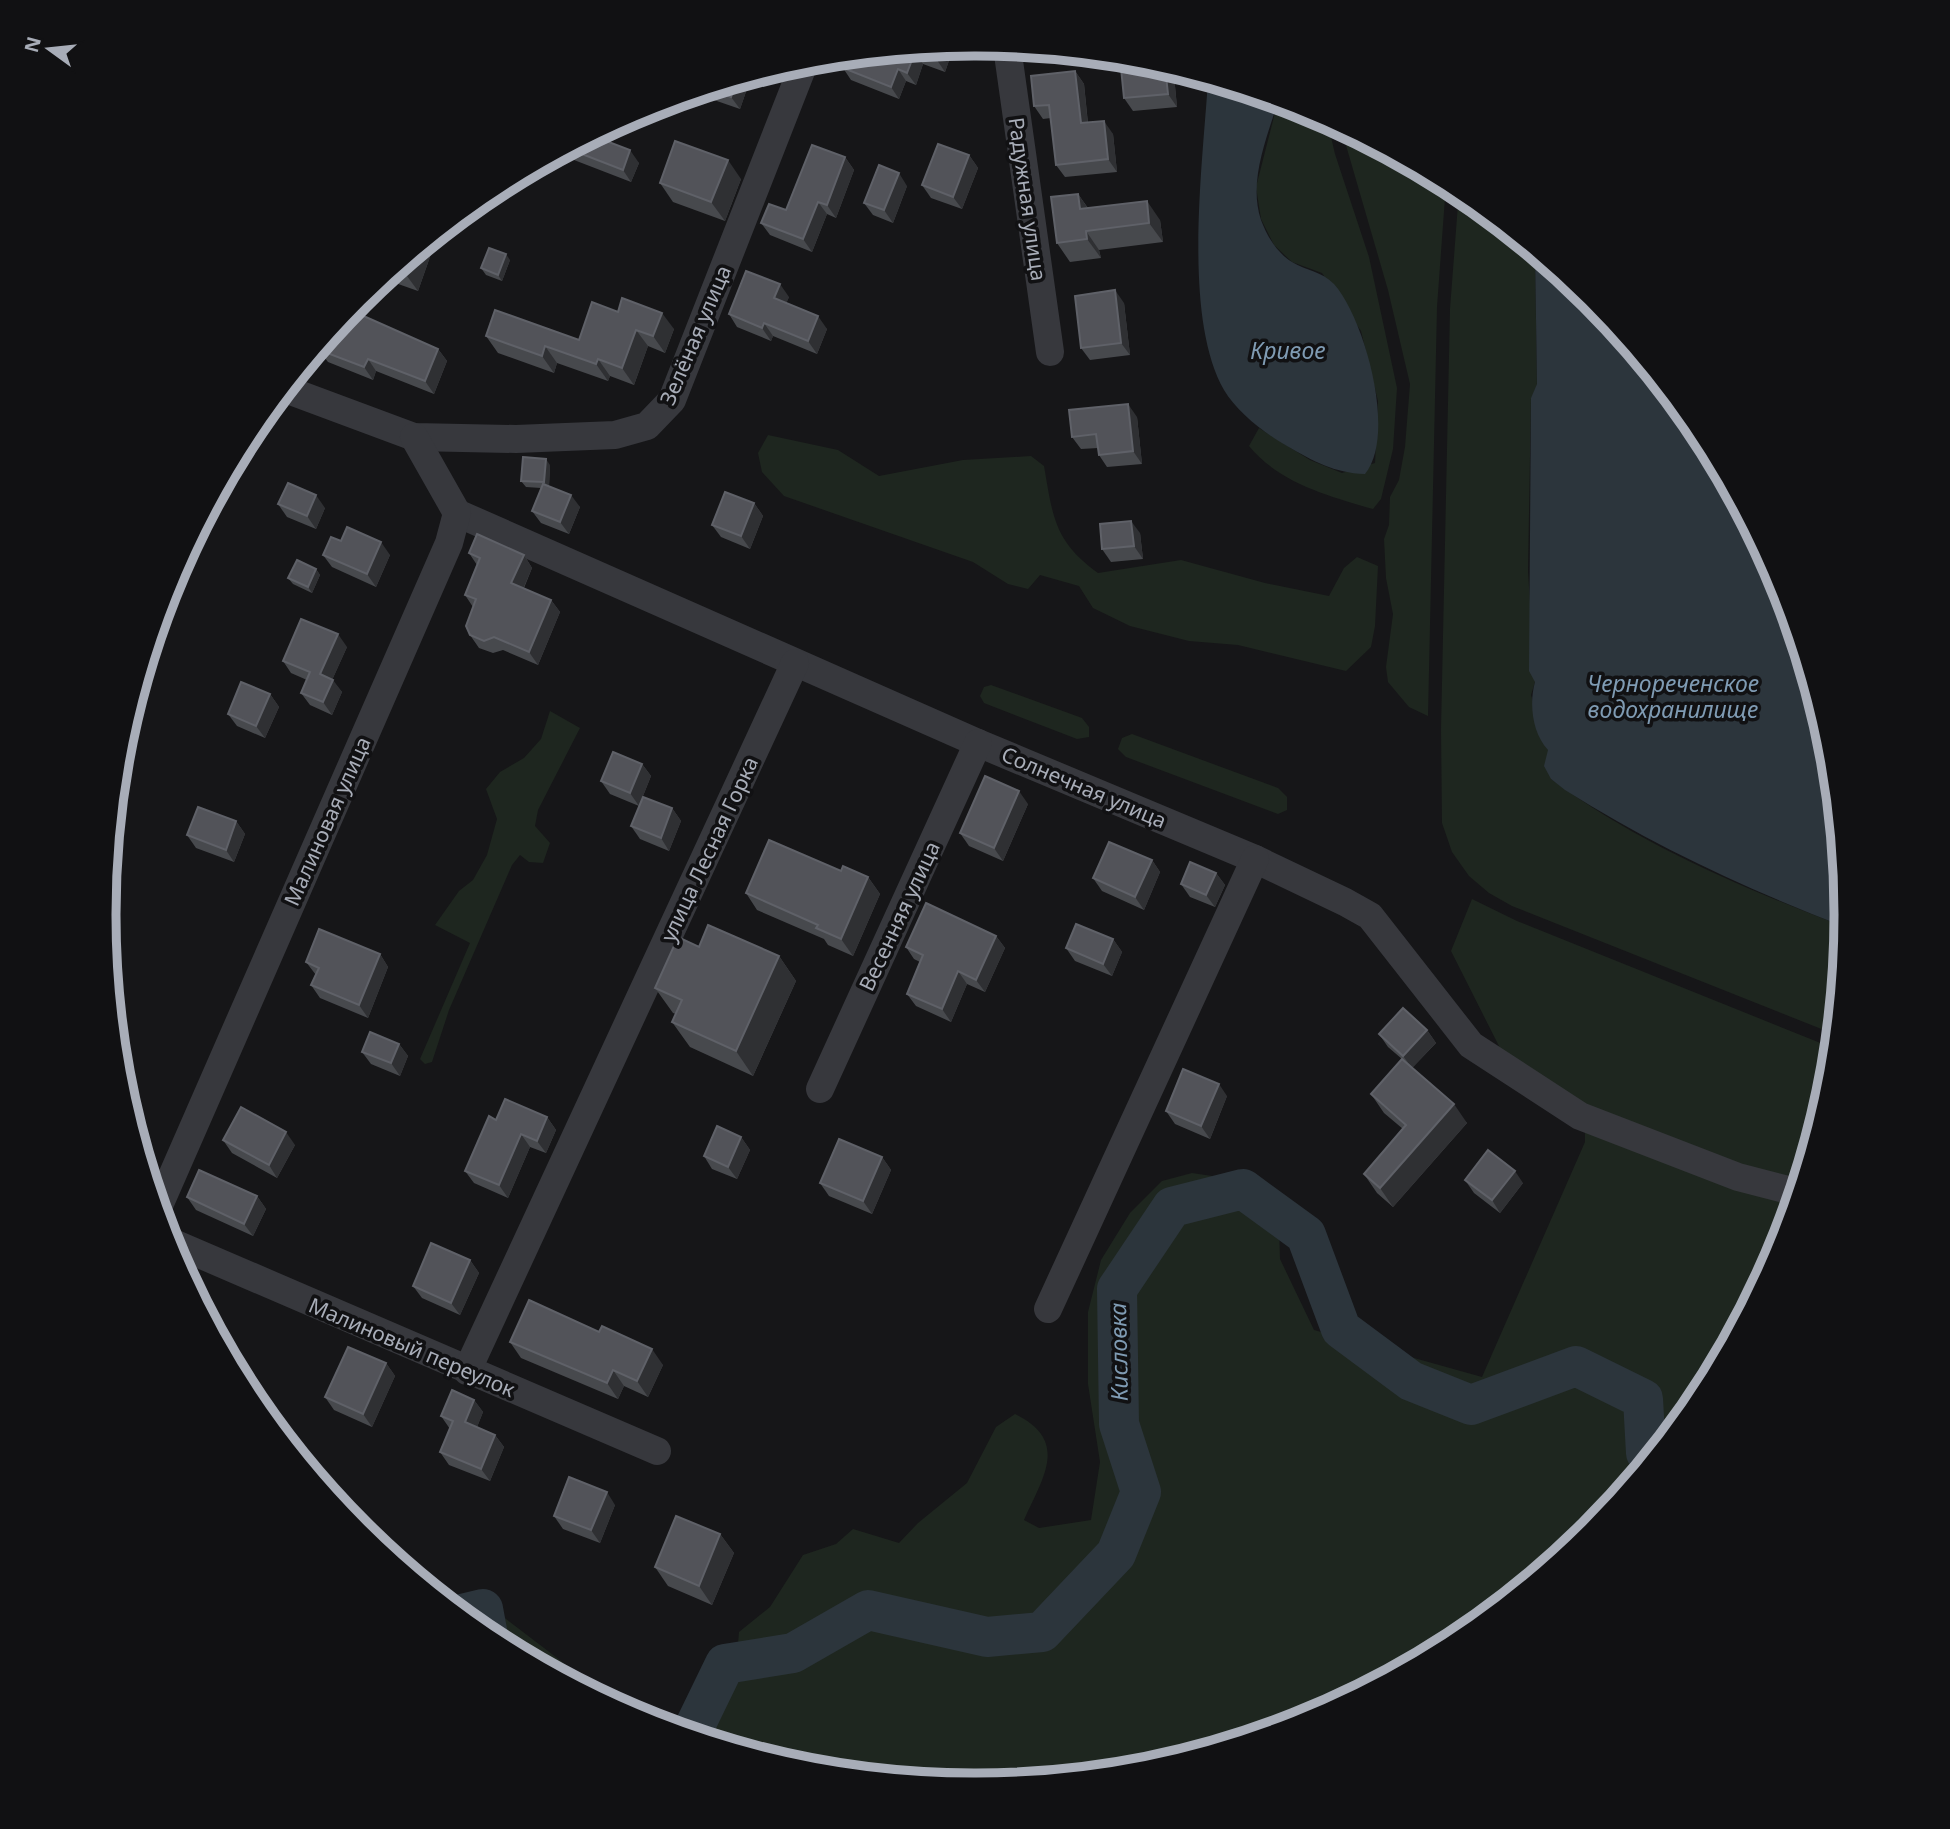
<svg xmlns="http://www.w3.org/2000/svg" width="1950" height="1829" font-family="'Noto Sans',sans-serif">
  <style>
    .green { fill: #1e261f }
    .water { fill: #2c353c }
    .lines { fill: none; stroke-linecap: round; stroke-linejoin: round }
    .river { stroke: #2c353c; stroke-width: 40 }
    .minor { stroke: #37383d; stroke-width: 28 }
    .wall { fill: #47494d }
    .shaded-wall { fill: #2f3033 }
    .building { fill: #525359; stroke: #5f6168; stroke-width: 2 }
    .labels { text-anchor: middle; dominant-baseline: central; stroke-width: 7; stroke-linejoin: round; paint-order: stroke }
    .street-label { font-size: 21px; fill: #a8adb8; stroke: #111113 }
    .water-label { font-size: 23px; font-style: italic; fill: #7f9bb3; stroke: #111113 }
    .rim { fill: none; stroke: #a8adb8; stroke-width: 9 }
  </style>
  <rect width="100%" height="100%" fill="#161618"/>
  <!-- green -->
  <g class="green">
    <path d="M1278,101L1309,110L1327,120L1335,154L1369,257L1397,388L1393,449L1381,499L1373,509C1329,496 1279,483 1249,446L1259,428L1310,460L1342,473L1375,463L1378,401L1361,331L1322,273L1292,262L1274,245L1261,219L1256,187Z"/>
    <path d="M1341,128L1446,184L1437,307L1428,716L1409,707L1388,682L1386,667L1393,614L1386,578L1384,539L1389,525L1390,497L1399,480L1405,447L1410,384L1388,290Z"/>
    <path d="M1459,191L1535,253L1537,385L1531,399L1528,571L1535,682L1531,695L1548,750L1551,779C1640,845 1743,888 1845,927L1834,1034L1512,906L1489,893L1469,876L1452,852L1442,823L1441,729L1450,309Z"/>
    <path d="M768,435L838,450L879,476L963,460L1031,456L1044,466C1053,517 1054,541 1098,573L1181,560L1265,583L1329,596L1344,568L1357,557L1378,566L1375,626L1371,647L1346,671L1238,645L1189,641L1130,626L1093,608L1079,586L1040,575L1028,589L1008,584L973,562L784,496L762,472L758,453Z"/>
    <path d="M991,685L1082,718L1089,727V737L1077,739L984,703L980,696L984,687Z"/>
    <path d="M550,711L580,728L538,810L535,826L550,843L543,863L529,862L520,855L512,865L449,1010L432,1062L425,1064L420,1059L470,943L435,925L459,891L473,880L487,855L497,819L486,789L500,772L524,758L541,739Z"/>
    <path d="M1132,734L1278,788L1287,797V810L1278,814L1126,757L1118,749L1122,738Z"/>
    <path d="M1472,899L1517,921L1833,1048L1829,1085L1779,1248L1699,1399L1590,1530L1458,1639L1308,1719L1144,1769L975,1785L805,1768L696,1735L722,1682L732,1673L799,1659L866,1618L932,1619L983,1645L1015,1643L1048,1631L1122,1555L1137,1521L1145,1491L1125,1414L1122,1369L1126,1301L1133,1280L1160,1237L1182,1222L1194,1209L1216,1200L1239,1198L1279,1227L1280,1259L1314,1330L1482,1377L1585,1142V1111L1504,1056L1451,951Z"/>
    <path d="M1192,1173L1239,1180L1202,1187L1169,1201L1144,1225L1116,1270L1107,1313L1108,1380L1112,1426L1132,1490L1126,1514L1104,1559L1021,1628L992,1634L962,1616L923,1608L868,1603L844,1608L809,1640L765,1647L738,1644L739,1632L770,1607L803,1555L836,1544L853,1529L899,1543L918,1523L967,1483L996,1427L1015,1414C1070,1441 1043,1477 1024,1520L1039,1528L1091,1520L1100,1462L1088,1384V1312L1101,1260L1130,1213L1162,1181Z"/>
    <path d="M489,1606L565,1664L590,1691L499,1643Z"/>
  </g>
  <!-- water -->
  <g class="water">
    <path d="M1208,80L1278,101C1267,138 1248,181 1261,220C1267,236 1277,253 1292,262C1307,271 1321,271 1334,284C1365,319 1397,435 1365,474C1334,473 1313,461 1287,446C1264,433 1237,412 1224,390C1182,316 1203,163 1208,80Z"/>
    <path d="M1535,253L1591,299L1699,431L1780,582L1829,745L1845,927C1746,889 1654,846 1565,790L1551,779L1544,766L1548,750C1532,733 1529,703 1535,682L1529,671L1531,398L1537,384Z"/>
  </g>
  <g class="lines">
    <!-- river -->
    <g class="river">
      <path d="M462,1614L483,1609L488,1636"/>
      <path d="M691,1734L725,1664L793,1653L868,1610L987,1637L1042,1632L1116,1554L1141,1492L1119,1424L1117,1289L1172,1207L1243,1189L1306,1235L1341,1329L1411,1381L1471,1405L1576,1366L1643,1399L1646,1453L1651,1457"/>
    </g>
    <!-- minor -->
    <g class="minor">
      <path d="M1007,47L1050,352"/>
      <path d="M285,389L414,437L516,439L615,435L647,426L672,400L805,61"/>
      <path d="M457,513L978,743L1255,859L1345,902L1370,916L1471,1045L1580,1116L1738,1177L1796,1192"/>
      <path d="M820,1089L978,743"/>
      <path d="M158,1208L449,543L457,513L414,437"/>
      <path d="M169,1241L657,1451"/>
      <path d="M1048,1309L1255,859"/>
      <path d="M467,1371L795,663"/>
    </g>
  </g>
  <!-- wall -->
  <g class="wall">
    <path d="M951,46L953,49L945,72L923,64L916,85L906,81L899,99L851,80L843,68L847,56Z"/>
    <path d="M1157,64L1168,67L1174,76L1177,107L1133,111L1124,98Z"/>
    <path d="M1075,71L1084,84L1088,123L1113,134L1117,172L1065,177L1056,165L1051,118L1043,119L1034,106Z"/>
    <path d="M751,77L740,109L711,99L705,91Z"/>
    <path d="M593,136L639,163L631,182L574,160L567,150Z"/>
    <path d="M969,155L978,168L962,209L931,198L922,185Z"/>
    <path d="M845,157L854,170L836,218L827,214L812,252L770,235L761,223L786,210Z"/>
    <path d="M741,179L725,221L673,202L660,183Z"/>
    <path d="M907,186L893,223L873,215L864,203Z"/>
    <path d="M1078,194L1088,208L1160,220L1163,242L1099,250L1101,258L1070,262L1057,243Z"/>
    <path d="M438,234L418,291L384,279Z"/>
    <path d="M510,260L502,281L486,275L481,268Z"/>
    <path d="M789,297L786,303L827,329L817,354L773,336L771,341L737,327L729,314Z"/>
    <path d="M1124,303L1130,355L1090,360L1081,348Z"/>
    <path d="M618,312L674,329L665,353L648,346L634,385L610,376L608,381L557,363L554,373L498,353L486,336L579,340Z"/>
    <path d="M438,349L447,361L434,394L376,371L373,380L328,362L319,350Z"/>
    <path d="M1137,417L1142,464L1107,467L1099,455L1098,448L1081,449L1072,437Z"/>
    <path d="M550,465L549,486L580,507L569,534L541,523L532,511L541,488L526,487L521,481Z"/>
    <path d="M754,503L763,516L750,549L721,537L712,525Z"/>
    <path d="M278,504L325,508L316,529L287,517Z"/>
    <path d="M1140,533L1143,559L1111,562L1102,549Z"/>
    <path d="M341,541L390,555L376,587L332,567L323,555Z"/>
    <path d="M469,553L524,555L532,568L524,588L551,600L560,612L538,665L503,650L493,653L479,648L470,635L473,607L465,595L477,565Z"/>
    <path d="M316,569L320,575L312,593L293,584L288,578Z"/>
    <path d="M347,647L332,680L342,692L332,715L310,705L301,693L307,680L291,673L283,661Z"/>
    <path d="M270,694L279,707L265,738L237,726L228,714Z"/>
    <path d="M642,764L651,776L639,806L610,794L601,781Z"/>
    <path d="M1028,804L1003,861L969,846L960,833Z"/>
    <path d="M672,808L681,821L669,851L640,839L631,826Z"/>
    <path d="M236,821L245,834L234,862L196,848L187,835Z"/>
    <path d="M1152,860L1160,872L1144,910L1102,891L1093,878Z"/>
    <path d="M841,871L868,877L880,894L853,956L828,945L824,939L757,910L746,893Z"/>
    <path d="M1216,873L1225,885L1215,907L1190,897L1181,884Z"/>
    <path d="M996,936L1005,948L985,992L967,984L951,1022L916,1006L907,994L920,962L914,959L906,947Z"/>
    <path d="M1113,939L1122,952L1112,976L1075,961L1066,948Z"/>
    <path d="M699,947L779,956L796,981L753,1076L690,1047L672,1022L676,1014L673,1013L655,988Z"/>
    <path d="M380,954L388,967L368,1018L320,998L311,985L316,975L306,962Z"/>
    <path d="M1427,1030L1436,1043L1412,1068L1467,1123L1393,1207L1377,1193L1364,1174L1403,1129L1384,1113L1371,1094L1402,1059L1388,1047L1379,1034Z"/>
    <path d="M399,1044L408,1056L400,1076L371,1064L362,1052Z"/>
    <path d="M1227,1096L1210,1139L1175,1124L1166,1111Z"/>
    <path d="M547,1117L556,1130L546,1153L530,1147L508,1198L474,1183L465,1171L496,1120Z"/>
    <path d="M741,1137L750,1150L737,1179L712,1169L704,1156Z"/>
    <path d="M223,1140L295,1145L277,1178L232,1153Z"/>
    <path d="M882,1157L891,1170L872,1214L829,1196L820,1183Z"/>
    <path d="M1465,1180L1523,1183L1500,1213L1474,1193Z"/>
    <path d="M257,1196L266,1209L253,1236L196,1210L187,1197Z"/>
    <path d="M470,1260L479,1273L460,1315L422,1298L413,1286Z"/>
    <path d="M599,1332L663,1365L648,1397L624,1386L618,1399L521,1358L510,1342Z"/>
    <path d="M386,1363L395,1376L372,1427L334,1410L325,1397Z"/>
    <path d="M474,1400L483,1412L477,1427L495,1435L504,1447L490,1481L449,1465L440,1452L450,1429L441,1416Z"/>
    <path d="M615,1505L600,1543L563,1529L554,1516Z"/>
    <path d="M720,1534L734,1553L712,1605L668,1586L655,1567Z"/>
  </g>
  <!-- shaded-wall -->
  <g class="shaded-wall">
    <path d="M951,46L953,49L945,72L937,60L942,47Z"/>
    <path d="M915,52L923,64L916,85L907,73Z"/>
    <path d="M1165,67H1168L1174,76L1177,107L1168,94Z"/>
    <path d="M898,69L906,81L899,99L891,87Z"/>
    <path d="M1075,71L1084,84L1089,136L1081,123Z"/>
    <path d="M751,77L740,109L731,97L737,81Z"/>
    <path d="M1104,121L1113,134L1117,172L1108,159Z"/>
    <path d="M630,150L639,163L631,182L623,170Z"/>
    <path d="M969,155L978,168L962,209L953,197Z"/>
    <path d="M845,157L854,170L836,218L827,205Z"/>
    <path d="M728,160L741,179L725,221L711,202Z"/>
    <path d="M899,173L907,186L893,223L884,210Z"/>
    <path d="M1078,194L1091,213L1080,209Z"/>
    <path d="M1147,201L1160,220L1163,242L1149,223Z"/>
    <path d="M818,202L827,214L812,252L803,239Z"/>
    <path d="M1086,231L1099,250L1101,258L1087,239Z"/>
    <path d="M438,234L418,291L404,272L410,257Z"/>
    <path d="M506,254L510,260L502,281L498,275Z"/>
    <path d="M780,284L789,297L783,311L774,298Z"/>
    <path d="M1115,290L1124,303L1130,355L1121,343Z"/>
    <path d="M662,313L674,329L665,353L653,336Z"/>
    <path d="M818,316L827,329L817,354L808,341Z"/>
    <path d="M764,323L773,336L771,341L762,328Z"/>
    <path d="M636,330L648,346L634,385L622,368Z"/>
    <path d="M545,346L557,363L554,373L542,356Z"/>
    <path d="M438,349L447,361L434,394L425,381Z"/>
    <path d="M368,359L376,371L373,380L364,367Z"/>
    <path d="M598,359L610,376L608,381L596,364Z"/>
    <path d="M1128,404L1137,417L1142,464L1133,451Z"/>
    <path d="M546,459L550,465L549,488L544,482Z"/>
    <path d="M316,495L325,508L316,529L307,516Z"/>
    <path d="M571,495L580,507L569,534L560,522Z"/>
    <path d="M754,503L763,516L750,549L741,536Z"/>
    <path d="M1131,521L1140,533L1143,559L1134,546Z"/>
    <path d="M381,542L390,555L376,587L367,574Z"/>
    <path d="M524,555L532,568L520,596L511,583Z"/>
    <path d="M316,569L320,575L312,593L308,587Z"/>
    <path d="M551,600L560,612L538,665L529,652Z"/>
    <path d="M338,634L347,647L329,687L320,674Z"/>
    <path d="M333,680L342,692L332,715L323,702Z"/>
    <path d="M270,694L279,707L265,738L256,726Z"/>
    <path d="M642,764L651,776L639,806L630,793Z"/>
    <path d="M1019,791L1028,804L1003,861L994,848Z"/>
    <path d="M672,808L681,821L669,851L661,838Z"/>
    <path d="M236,821L245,834L234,862L226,850Z"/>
    <path d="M1152,860L1160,872L1144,910L1135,897Z"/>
    <path d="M1216,873L1225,885L1215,907L1206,895Z"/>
    <path d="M868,877L880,894L853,956L841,939Z"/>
    <path d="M996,936L1005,948L985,992L976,980Z"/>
    <path d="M1113,939L1122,952L1112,976L1103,964Z"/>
    <path d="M380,954L388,967L368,1018L359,1005Z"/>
    <path d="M779,956L796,981L753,1076L736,1051Z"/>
    <path d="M958,971L967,984L951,1022L942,1009Z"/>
    <path d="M1427,1030L1436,1043L1412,1068L1403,1056Z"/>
    <path d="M399,1044L408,1056L400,1076L391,1063Z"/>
    <path d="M1219,1084L1227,1096L1210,1139L1201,1126Z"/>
    <path d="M1454,1104L1467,1123L1393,1207L1380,1188Z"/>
    <path d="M547,1117L556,1130L546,1153L537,1141Z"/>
    <path d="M286,1132L295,1145L277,1178L269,1165Z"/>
    <path d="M521,1134L530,1147L508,1198L499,1185Z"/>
    <path d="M741,1137L750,1150L737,1179L728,1167Z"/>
    <path d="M882,1157L891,1170L872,1214L863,1201Z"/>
    <path d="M1515,1171L1523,1183L1500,1213L1492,1200Z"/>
    <path d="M257,1196L266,1209L253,1236L244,1224Z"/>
    <path d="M470,1260L479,1273L460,1315L451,1303Z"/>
    <path d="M652,1349L663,1365L648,1397L637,1381Z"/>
    <path d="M386,1363L395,1376L372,1427L363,1414Z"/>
    <path d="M613,1370L624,1386L618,1399L607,1383Z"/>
    <path d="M474,1400L483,1412L474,1435L465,1422Z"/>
    <path d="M495,1435L504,1447L490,1481L481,1469Z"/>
    <path d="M607,1492L615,1505L600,1543L591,1530Z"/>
    <path d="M720,1534L734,1553L712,1605L699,1586Z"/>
  </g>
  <!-- building -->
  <g class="building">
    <path d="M942,47L937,60L915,52L907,73L898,69L891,87L843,68L847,56Z"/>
    <path d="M1157,64L1165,67L1168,94L1124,98L1121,68Z"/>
    <path d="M1075,71L1081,123L1104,121L1108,159L1056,165L1049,105L1034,106L1031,76Z"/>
    <path d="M737,81L731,97L711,89Z"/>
    <path d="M593,136L630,150L623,170L569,149Z"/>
    <path d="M675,141L728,160L711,202L660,183Z"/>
    <path d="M938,144L969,155L953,197L922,185Z"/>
    <path d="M812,145L845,157L827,205L818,202L803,239L761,223L769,204L786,210Z"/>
    <path d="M879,165L899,173L884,210L864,203Z"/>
    <path d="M1078,194L1080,209L1147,201L1149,223L1086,231L1087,239L1057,243L1051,197Z"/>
    <path d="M489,248L506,254L498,275L481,268Z"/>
    <path d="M410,257L404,272L396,269Z"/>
    <path d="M746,271L780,284L774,298L818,316L808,341L764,323L762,328L729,314Z"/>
    <path d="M1115,290L1121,343L1081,348L1075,296Z"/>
    <path d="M622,298L662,313L653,336L636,330L622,368L598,359L596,364L545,346L542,356L486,336L495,310L579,340L592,302L618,312Z"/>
    <path d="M350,310L438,349L425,381L368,359L364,367L319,350L320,347Z"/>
    <path d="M1128,404L1133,451L1099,455L1096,434L1072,437L1069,410Z"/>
    <path d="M523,457L546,459L544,482L521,481Z"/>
    <path d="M288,483L316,495L307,516L278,504Z"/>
    <path d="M543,484L571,495L560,522L532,511Z"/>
    <path d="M725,492L754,503L741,536L712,525Z"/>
    <path d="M1131,521L1134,546L1102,549L1100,524Z"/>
    <path d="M347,527L381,542L367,574L323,555L331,537L341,541Z"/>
    <path d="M477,534L524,555L511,583L551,600L529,652L494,637L484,641L470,635L466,626L476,599L465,595L480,558L469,553Z"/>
    <path d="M297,560L316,569L308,587L288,578Z"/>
    <path d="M301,619L338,634L320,674L333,680L323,702L301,693L310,672L283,661Z"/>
    <path d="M241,682L270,694L256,726L228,714Z"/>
    <path d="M613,752L642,764L630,793L601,781Z"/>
    <path d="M985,776L1019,791L994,848L960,833Z"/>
    <path d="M643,797L672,808L661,838L631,826Z"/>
    <path d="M198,807L236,821L226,850L187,835Z"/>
    <path d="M769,840L841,871L843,866L868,877L841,939L816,928L818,925L746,893Z"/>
    <path d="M1109,842L1152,860L1135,897L1093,878Z"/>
    <path d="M1190,862L1216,873L1206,895L1181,884Z"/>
    <path d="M926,903L996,936L976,980L958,971L942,1009L907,994L923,955L906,947Z"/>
    <path d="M1076,924L1113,939L1103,964L1066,948Z"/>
    <path d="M708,925L779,956L736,1051L672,1022L682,1000L655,988L678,937L699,947Z"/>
    <path d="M319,929L380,954L359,1005L311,985L319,968L306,962Z"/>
    <path d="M1403,1008L1427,1030L1403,1056L1379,1034Z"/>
    <path d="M370,1032L399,1044L391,1063L362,1052Z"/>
    <path d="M1402,1059L1454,1104L1380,1188L1364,1174L1406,1125L1371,1094Z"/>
    <path d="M1183,1069L1219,1084L1201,1126L1166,1111Z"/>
    <path d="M505,1099L547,1117L537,1141L521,1134L499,1185L465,1171L489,1116L496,1120Z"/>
    <path d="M241,1107L286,1132L269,1165L223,1140Z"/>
    <path d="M717,1126L741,1137L728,1167L704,1156Z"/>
    <path d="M839,1139L882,1157L863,1201L820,1183Z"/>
    <path d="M1488,1150L1515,1171L1492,1200L1465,1180Z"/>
    <path d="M199,1170L257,1196L244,1224L187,1197Z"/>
    <path d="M431,1243L470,1260L451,1303L413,1286Z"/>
    <path d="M529,1300L599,1332L602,1326L652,1349L637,1381L613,1370L607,1383L510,1342Z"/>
    <path d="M348,1347L386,1363L363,1414L325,1397Z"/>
    <path d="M452,1390L474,1400L465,1422L495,1435L481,1469L440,1452L453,1421L441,1416Z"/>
    <path d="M569,1477L607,1492L591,1530L554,1516Z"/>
    <path d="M676,1516L720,1534L699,1586L655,1567Z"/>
  </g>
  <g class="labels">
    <!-- street labels -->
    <g class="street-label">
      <text transform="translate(1028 199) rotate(82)">Радужная улица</text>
      <text transform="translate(695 335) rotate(-67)">Зелёная улица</text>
      <text transform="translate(1084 787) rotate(23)">Солнечная улица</text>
      <text transform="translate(327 821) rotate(-66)">Малиновая улица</text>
      <text transform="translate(709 849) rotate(-65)">улица Лесная Горка</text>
      <text transform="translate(899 916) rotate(-65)">Весенняя улица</text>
      <text transform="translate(412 1347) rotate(23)">Малиновый переулок</text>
    </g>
    <!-- water labels -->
    <g class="water-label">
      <text x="1288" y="350">Кривое</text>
      <text x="1673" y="683">Чернореченское<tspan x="1673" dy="26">водохранилище</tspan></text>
      <text transform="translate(1118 1352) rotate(-91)">Кисловка</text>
    </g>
  </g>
  <!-- crop -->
  <path d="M0 0H1950V1829H0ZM974 56H976A858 858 0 0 1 1834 914V915A858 858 0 0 1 976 1773H974A858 858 0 0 1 116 915V914A858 858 0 0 1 974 56Z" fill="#111113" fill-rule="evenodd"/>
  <path class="rim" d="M974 56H976A858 858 0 0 1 1834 914V915A858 858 0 0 1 976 1773H974A858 858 0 0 1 116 915V914A858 858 0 0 1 974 56Z"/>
  <!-- north arrow -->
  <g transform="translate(49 49) rotate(285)" stroke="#111113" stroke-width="5" paint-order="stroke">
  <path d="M0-5L12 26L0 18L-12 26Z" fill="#a8adb8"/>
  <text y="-10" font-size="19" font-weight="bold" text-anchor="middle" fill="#a8adb8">N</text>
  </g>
</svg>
